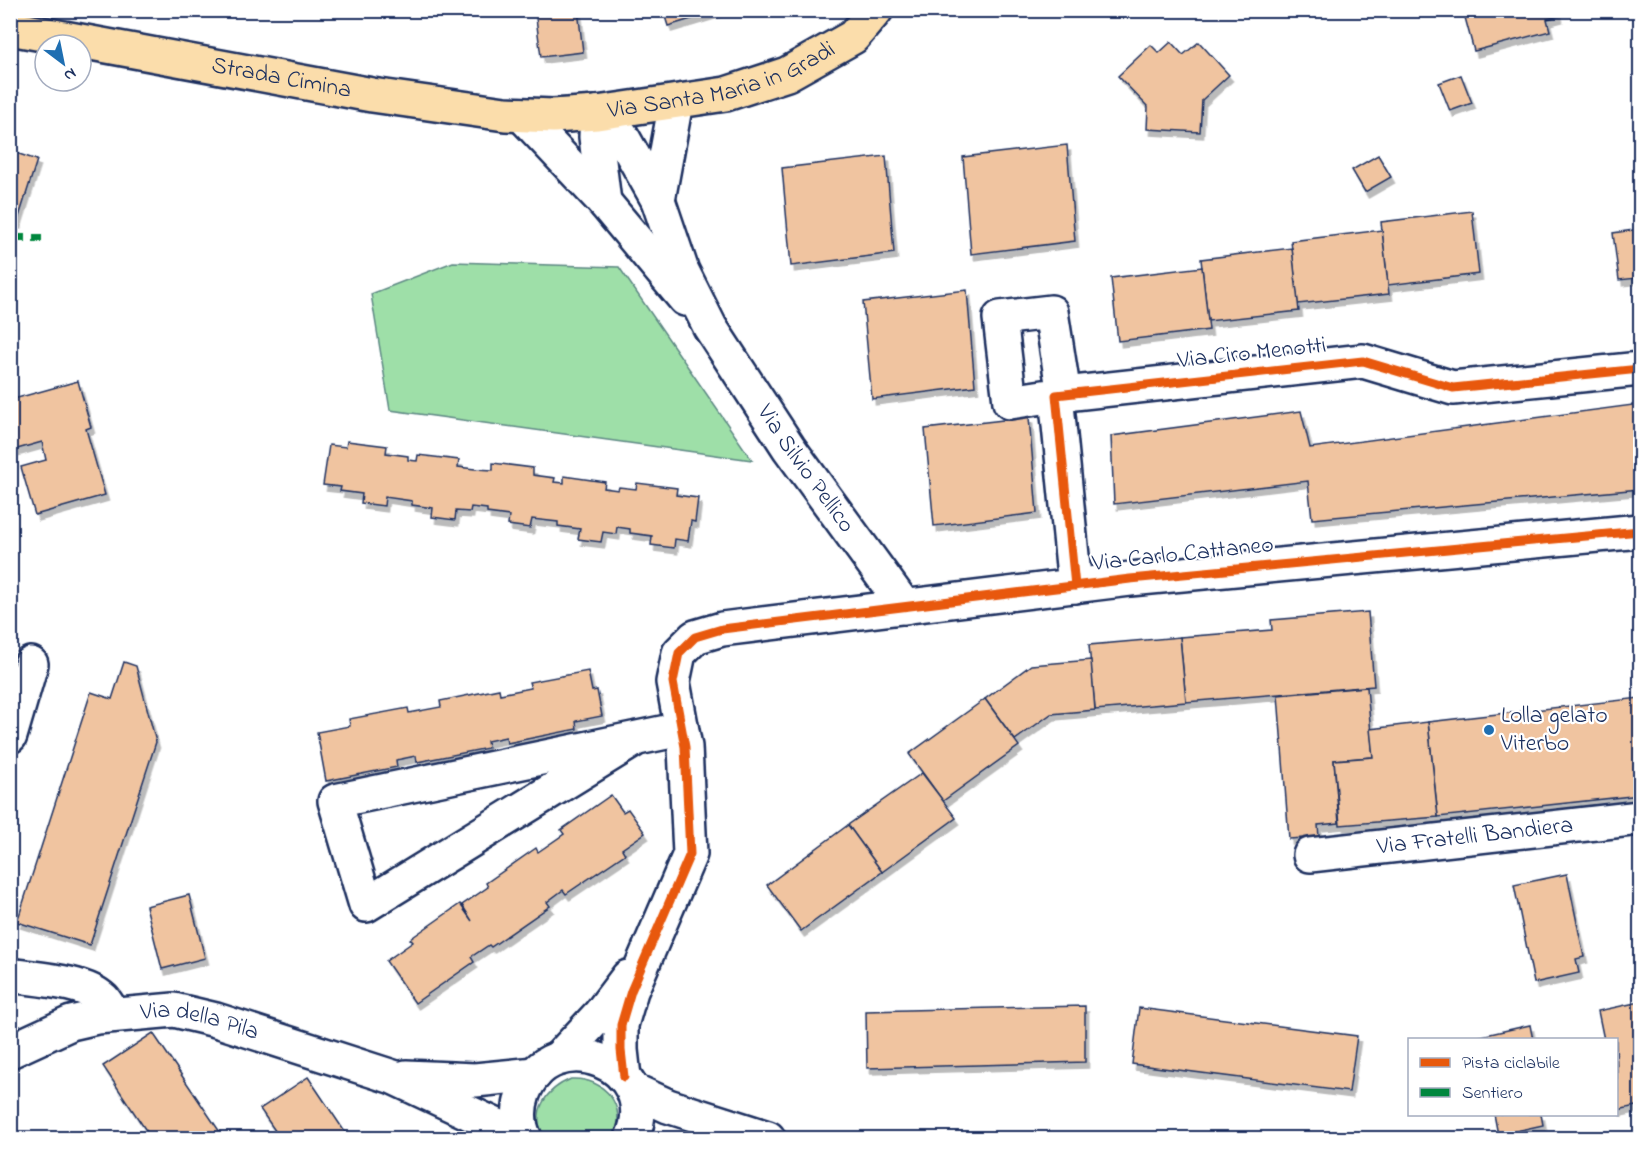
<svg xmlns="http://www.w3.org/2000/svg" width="1651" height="1149" font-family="'Indie Flower',sans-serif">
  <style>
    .green { fill: #9edfa8; stroke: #5c8783; stroke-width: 1.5 }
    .building { fill: #f0c4a0; stroke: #1b2f5e; stroke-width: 1.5; filter: url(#shadow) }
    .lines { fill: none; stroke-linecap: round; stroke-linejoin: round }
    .minor-casing { stroke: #1b2f5e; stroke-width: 38 }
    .major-casing { stroke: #1b2f5e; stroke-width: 38 }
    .minor { stroke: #fff; stroke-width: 33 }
    .major { stroke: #fbddab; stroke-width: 33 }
    .quiet { stroke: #00873e; stroke-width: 8; stroke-dasharray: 15 8; stroke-linecap: butt }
    .cycleway-casing { stroke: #fff; stroke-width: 13 }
    .cycleway { stroke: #e8590c; stroke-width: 9 }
    .poi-dot { fill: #1f6fb2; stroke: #fff; stroke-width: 2 }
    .labels { text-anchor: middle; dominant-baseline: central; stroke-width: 4.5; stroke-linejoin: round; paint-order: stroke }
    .street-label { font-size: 24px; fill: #1b2f5e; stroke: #fff }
    .poi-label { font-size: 24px; fill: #1b2f5e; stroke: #fff; text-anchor: start }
  </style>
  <defs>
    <filter id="shadow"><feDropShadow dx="3.5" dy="6" stdDeviation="0" flood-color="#0004"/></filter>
  </defs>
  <rect width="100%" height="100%" fill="#fff"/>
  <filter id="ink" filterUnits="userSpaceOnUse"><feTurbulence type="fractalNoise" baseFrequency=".0167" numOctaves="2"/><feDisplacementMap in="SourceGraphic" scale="12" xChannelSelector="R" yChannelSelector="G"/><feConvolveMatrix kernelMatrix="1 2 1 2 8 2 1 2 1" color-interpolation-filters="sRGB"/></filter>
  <g filter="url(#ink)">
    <!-- green -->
    <g class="green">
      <path d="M453,262L619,267L752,460L390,410L371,294Z"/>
      <path d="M571,1079C604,1077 629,1107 613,1138H544C530,1112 546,1089 571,1079Z"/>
    </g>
    <!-- building -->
    <g class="building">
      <path d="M535,10H578L583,52L541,57Z"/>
      <path d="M663,10H721L668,26Z"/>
      <path d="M1463,10H1558L1559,16L1547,19L1550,31L1474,51Z"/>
      <path d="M1171,42L1183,55L1199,42L1229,75L1202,100L1200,132L1147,129L1148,107L1118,76L1151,45L1159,53Z"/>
      <path d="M1461,75L1472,103L1450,111L1439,83Z"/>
      <path d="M1067,145L1075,241L971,254L963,157Z"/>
      <path d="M10,151L37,160L17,223L10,221Z"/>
      <path d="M1378,155L1391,177L1365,192L1352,170Z"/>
      <path d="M886,156L894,253L791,266L782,168Z"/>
      <path d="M1472,211L1479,274L1388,285L1381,222Z"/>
      <path d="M1640,229V306L1637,278L1619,280L1613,233Z"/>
      <path d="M1382,230L1389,294L1298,304L1291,241Z"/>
      <path d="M1292,248L1299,311L1208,321L1201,259Z"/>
      <path d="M1202,267L1209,330L1118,341L1111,278Z"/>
      <path d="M967,290L975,386L872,399L863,302Z"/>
      <path d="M78,381L91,427L86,429L105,495L35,515L21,467L46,460L42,442L10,451V400Z"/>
      <path d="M1640,404V489L1312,519L1308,481L1114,504L1111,436L1301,411L1310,448Z"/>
      <path d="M1029,417L1037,513L934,526L925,429Z"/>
      <path d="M347,441L387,446L386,453L408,456V460L417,461L418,455L459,460L458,467L475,469L493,470V463L533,468V475L555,478L554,482L564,483V476L605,482L604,488L618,490L619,487L636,489L637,483L677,488L676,495L698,498L695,522L691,521L688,541L675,539L674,548L651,545L652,536L630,533V529L617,527L616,534L603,532L601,542L578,539L580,529L558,526V522L532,519L530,528L508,525L509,516L487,513V509L471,507L470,512L456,511L455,520L432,517L433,508L412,505V501L385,497L384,506L361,503L362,494L340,491L341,487L323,485L329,445L346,447Z"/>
      <path d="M1368,612L1374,686L1186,702L1180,637L1272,630L1271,620Z"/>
      <path d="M1180,637L1186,702L1095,710L1089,645Z"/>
      <path d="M1091,660L1095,710L1051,714L1015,740L985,699L1031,665Z"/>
      <path d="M124,662L136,666L156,742L90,945L17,922L91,692L112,699Z"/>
      <path d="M588,671L592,691L597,690L602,716L576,721L577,729L507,743L506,737L487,741L488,748L417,762L416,756L396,760L397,767L326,781L317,732L350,726L349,719L408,708L409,713L441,707L440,701L499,689L500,694L531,688L529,682Z"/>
      <path d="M1367,687L1373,757L1334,760L1339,823L1318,825L1319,837L1289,839L1278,695Z"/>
      <path d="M1640,698V795L1438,817L1428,722Z"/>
      <path d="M985,699L1019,746L943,801L909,754Z"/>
      <path d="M1428,722L1438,817L1340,825L1334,760L1373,757L1370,729Z"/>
      <path d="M922,773L956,818L882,872L848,825Z"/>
      <path d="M611,795L623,812L628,809L645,833L622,849L625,854L566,894L563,890L547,902L550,906L491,947L489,945L471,957L474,962L415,1003L386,961L413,942L410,939L460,904L472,921L462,905L488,887L486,883L536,848L538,852L564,834L561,830Z"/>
      <path d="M848,825L882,872L801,931L767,885Z"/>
      <path d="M1567,874L1584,957L1576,959L1579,973L1534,983L1514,885Z"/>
      <path d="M189,895L205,958L162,969L146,906Z"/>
      <path d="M1640,1002V1105L1618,1110L1616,1040H1604L1598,1011Z"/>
      <path d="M1085,1006V1062L867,1068L866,1011Z"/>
      <path d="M1139,1008L1357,1036L1349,1092L1132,1064Z"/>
      <path d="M1530,1025L1533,1040H1478L1477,1037Z"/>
      <path d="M153,1033L224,1138H151L103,1066Z"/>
      <path d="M308,1077L349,1138H280L260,1109Z"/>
      <path d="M1494,1114H1541L1543,1125L1498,1135Z"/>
    </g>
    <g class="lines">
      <defs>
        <g id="minor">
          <path id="s1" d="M597,113L622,136L658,200L682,271L710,327L789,448L905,607"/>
          <path d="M597,113L596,137L604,202"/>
          <path d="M522,115L604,202L685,299"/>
          <path d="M658,200L676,102"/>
          <path d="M1056,395L1010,402L1000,318L1051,312L1064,395"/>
          <path d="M1075,586L1056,395L1363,361L1453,388L1640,369"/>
          <path d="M10,736L31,664"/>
          <path d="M637,738L366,905L335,801L681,729"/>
          <path id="s2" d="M1310,855L1640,818"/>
          <path d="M10,975C35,979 85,981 103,999C107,1003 110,1010 114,1015"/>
          <path id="s3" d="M10,1051L71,1023L97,1017L174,1010L216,1020L393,1077L523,1138"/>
          <path d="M559,1058L600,1014L628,977"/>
          <path d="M406,1077L475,1080L535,1074"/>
          <path d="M624,1077L621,1050V1025L631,991L690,854L685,747L673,682L679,653L695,637L722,629L1130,579L1640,531"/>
          <path d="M633,1090L668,1106L768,1138"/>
          <path d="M525,1138C518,1125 518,1108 523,1094C551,1020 664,1064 632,1138"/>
        </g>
        <g id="major">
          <path id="s4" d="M10,28L372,95L505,114L553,116L597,113L726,94L787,74L853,37L876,10"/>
        </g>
      </defs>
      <!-- minor casing -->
      <use href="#minor" class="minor-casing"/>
      <!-- major casing -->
      <use href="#major" class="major-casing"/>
      <!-- minor -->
      <use href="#minor" class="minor"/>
      <!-- major -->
      <use href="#major" class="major"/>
      <!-- quiet -->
      <path class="quiet" d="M10,238H42"/>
      <defs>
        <g id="cycleway">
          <path d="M1075,586L1056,395L1363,361L1453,388L1640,369"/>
          <path d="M624,1077L621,1050V1025L631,991L690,854L685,747L673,682L679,653L695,637L722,629L1130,579L1640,531"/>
        </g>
      </defs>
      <!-- cycleway casing -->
      <use href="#cycleway" class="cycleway-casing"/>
      <!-- cycleway -->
      <use href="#cycleway" class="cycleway"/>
    </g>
  </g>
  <!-- markers -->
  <circle class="poi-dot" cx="1489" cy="730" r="6"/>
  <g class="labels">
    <!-- street labels -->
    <g class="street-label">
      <text stroke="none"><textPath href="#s4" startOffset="724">Via Santa Maria in Gradi</textPath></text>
      <text stroke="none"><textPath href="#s4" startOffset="276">Strada Cimina</textPath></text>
      <text transform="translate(1252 354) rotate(-6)">Via Ciro Menotti</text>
      <text stroke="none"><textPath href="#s1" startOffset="416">Via Silvio Pellico</textPath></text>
      <text transform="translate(1183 555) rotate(-6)">Via Carlo Cattaneo</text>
      <text stroke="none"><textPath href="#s2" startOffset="166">Via Fratelli Bandiera</textPath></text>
      <text stroke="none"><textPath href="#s3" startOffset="198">Via della Pila</textPath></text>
    </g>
    <!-- poi labels -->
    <g class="poi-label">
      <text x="1501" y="716">Lolla gelato<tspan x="1501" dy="28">Viterbo</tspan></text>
    </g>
  </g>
  <!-- margin -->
  <rect width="1651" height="1149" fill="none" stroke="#fff" stroke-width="36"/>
  <rect x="18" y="18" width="1615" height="1113" fill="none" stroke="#1b2f5e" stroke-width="2" filter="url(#ink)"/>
  <!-- legend -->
  <rect x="1408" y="1038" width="210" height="78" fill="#ffffff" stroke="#a4acbf" stroke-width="1.5"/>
  <rect x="1420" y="1058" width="30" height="9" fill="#e8590c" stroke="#a4acbf" stroke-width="1.5"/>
  <text x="1462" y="1068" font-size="18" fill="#1b2f5e">Pista ciclabile</text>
  <rect x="1420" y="1088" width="30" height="9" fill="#00873e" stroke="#a4acbf" stroke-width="1.5"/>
  <text x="1462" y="1098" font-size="18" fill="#1b2f5e">Sentiero</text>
  <!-- north arrow -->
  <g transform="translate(63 63) rotate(148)"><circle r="28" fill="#ffffff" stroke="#a4acbf" stroke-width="1.5"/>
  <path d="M0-4.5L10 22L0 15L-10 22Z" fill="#1f6fb2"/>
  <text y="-9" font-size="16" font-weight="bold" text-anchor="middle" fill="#1b2f5e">N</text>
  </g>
</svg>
